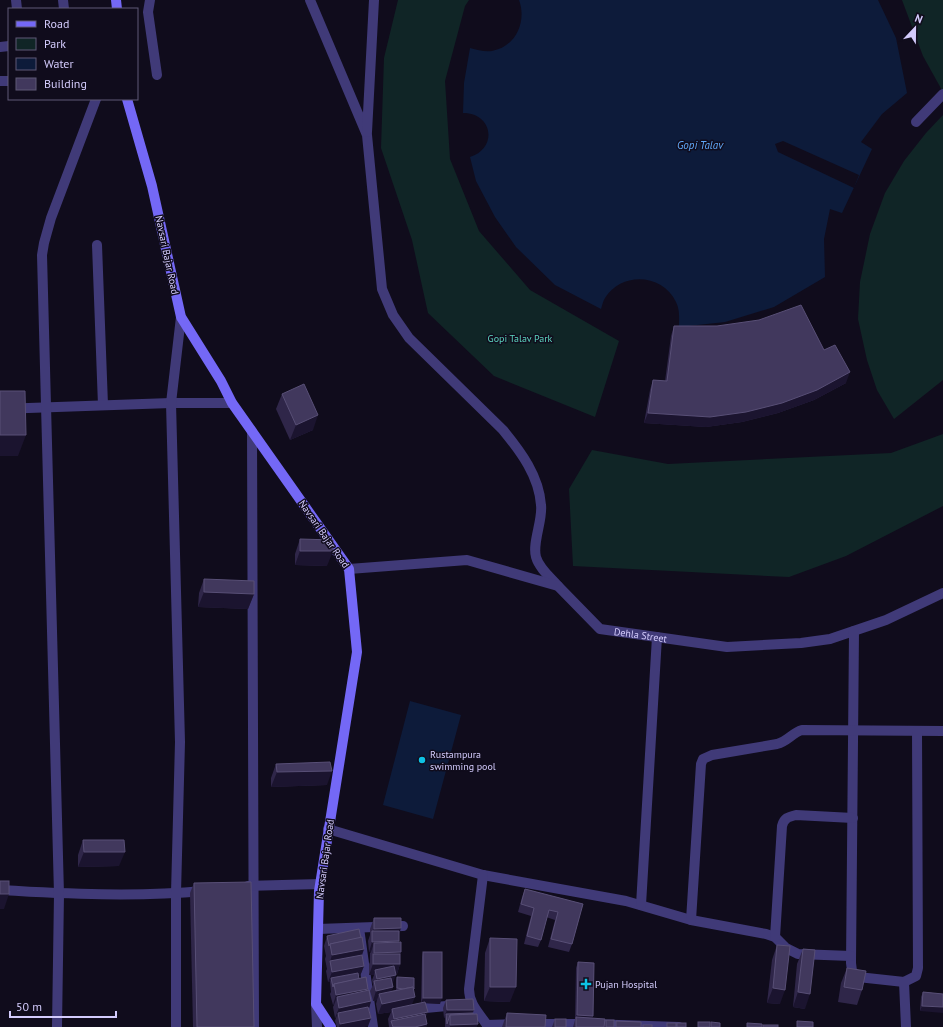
<svg xmlns="http://www.w3.org/2000/svg" width="943" height="1027" font-family="'PT Sans',sans-serif">
  <style>
    .green { fill: #102526 }
    .water { fill: #0d1b3a }
    .pier { fill: #100c1c }
    .lines { fill: none; stroke-linecap: round; stroke-linejoin: round }
    .minor { stroke: #403a78; stroke-width: 10 }
    .secondary { stroke: #7468f6; stroke-width: 10 }
    .wall { fill: #2f2649 }
    .shaded-wall { fill: #1b142f }
    .building { fill: #41385d; stroke: #584f76 }
    .poi-dot { fill: #0ec2e5; stroke: #100c1c; stroke-width: 1.5 }
    .labels { text-anchor: middle; dominant-baseline: central; stroke-width: 3; stroke-linejoin: round; paint-order: stroke }
    .street-label { font-size: 10px; fill: #d3cbfc; stroke: #100c1c }
    .park-label { font-size: 10px; fill: #5cd6c0; stroke: #100c1c }
    .poi-label { font-size: 10px; fill: #d3cbfc; stroke: #100c1c; text-anchor: start }
    .water-label { font-size: 11px; font-style: italic; fill: #5fa6f6; stroke: #100c1c }
  </style>
  <rect width="100%" height="100%" fill="#100c1c"/>
  <!-- green -->
  <g class="green">
    <path d="M398,0H469L465,6L445,81L450,159L479,231L530,290L619,341L595,417L494,376L428,313L412,240L381,148L384,58Z"/>
    <path d="M902,0H943V92L923,56Z"/>
    <path d="M943,115V380L894,419L877,390L867,360L858,319L860,282L870,234L885,193L904,161L926,133Z"/>
    <path d="M943,434V506L846,556L789,577L573,566L569,489L592,450L668,464L891,453Z"/>
  </g>
  <!-- water -->
  <g class="water">
    <path d="M519,0H878L896,38L907,93L882,114L861,142L872,149L842,213L830,209L824,239L825,277L774,307L725,322L679,327C679,318 680,310 676,302C663,274 622,271 605,298C603,301 602,306 601,309L555,285L516,247L495,217L476,181L470,157C498,148 493,113 463,113L464,83L470,48C478,50 484,52 492,51C516,47 527,21 519,0Z"/>
    <path d="M410,701L461,715L433,819L383,805Z"/>
  </g>
  <!-- pier -->
  <path class="pier" d="M783,141L859,175L854,188L778,152L775,144Z"/>
  <g class="lines">
    <!-- minor -->
    <g class="minor">
      <path d="M16,0L17,9"/>
      <path d="M63,0L64,9"/>
      <path d="M150,0L148,12L157,75"/>
      <path d="M310,0L367,135L382,289L393,315L409,338L503,430C521,452 539,476 541,505C543,520 532,543 536,557C539,568 551,578 558,586"/>
      <path d="M0,47L9,46"/>
      <path d="M0,81H9"/>
      <path d="M916,122L943,94"/>
      <path d="M367,132L374,0"/>
      <path d="M97,245L103,405"/>
      <path d="M0,409L171,403H232"/>
      <path d="M252,431L254,1027"/>
      <path id="s1" d="M349,569L467,560L558,586L600,629L727,647L801,643L830,639L886,620L943,593"/>
      <path d="M854,631L851,963L852,971L858,977L904,982"/>
      <path d="M328,829L483,875L626,901L691,920L766,934L775,937L786,948L798,954L851,956"/>
      <path d="M483,875L469,989C469,1004 479,1013 487,1025"/>
      <path d="M248,886L320,884"/>
      <path d="M0,890C67,894 137,897 204,891"/>
      <path d="M641,905L657,637"/>
      <path d="M691,920L701,764L703,759L712,755L777,744C788,741 792,733 802,730L943,731"/>
      <path d="M359,928L373,1027"/>
      <path d="M318,929L403,926"/>
      <path d="M775,937L782,826C784,818 788,817 796,815L853,818"/>
      <path d="M316,1004L317,1027"/>
      <path d="M415,1009L457,1005"/>
      <path d="M533,1024H589L679,1027"/>
      <path d="M57,1027L59,894L42,255L44,243L51,218L96,99"/>
      <path d="M176,1027V893L180,742L171,403L181,317"/>
      <path d="M487,1027V1025L517,1024"/>
      <path d="M906,1027L904,982L916,976L918,968L917,731"/>
    </g>
    <!-- secondary -->
    <g class="secondary">
      <path d="M116,0L117,9"/>
      <path d="M127,99L152,186L181,317L221,381L232,403L349,569L357,652L319,891L316,1004L331,1027"/>
    </g>
  </g>
  <!-- wall -->
  <g class="wall">
    <path d="M674,326L824,350L846,383L814,400L778,413L742,422L706,427L644,423L650,390L653,380L665,381L671,336Z"/>
    <path d="M282,394L313,430L290,440L276,409Z"/>
    <path d="M300,539L327,566L295,565V554Z"/>
    <path d="M204,579L254,594L248,609L198,607L199,593Z"/>
    <path d="M276,764L327,785L271,787V778Z"/>
    <path d="M83,840L119,866L78,867V855Z"/>
    <path d="M194,883L254,1027H193L190,893Z"/>
    <path d="M525,889L583,904L572,944L569,952L548,947L555,920L546,917L541,940L538,947L524,944L531,916L518,912L522,897Z"/>
    <path d="M374,918L399,934V942L400,964L397,974H395L392,984L393,987L391,991L396,990V980L397,977L412,1005L421,1003L422,957L423,952L440,1004L426,1003V1018L427,1024L426,1027H389L388,1019L391,1012L378,1014L376,1004L377,1000L373,1001L370,991L373,985L372,980L374,975H369V964L370,962V953L371,952H369L368,941L370,935V929Z"/>
    <path d="M327,936L361,938L364,949L362,955L364,966L360,976H358L359,979L368,989V990L371,1001L369,1009L371,1018L368,1026L361,1027H337L335,1021L336,1018H335L333,1007L334,1005H333L330,994L331,992L330,982H328L326,971L327,969L325,959L326,956L324,946Z"/>
    <path d="M490,938L510,1002L484,1001L485,953Z"/>
    <path d="M777,945L780,1004L767,1003L772,960Z"/>
    <path d="M803,949L805,1009L793,1007L797,964Z"/>
    <path d="M578,962L593,1016L592,1018L604,1024L606,1020L614,1027H573L575,1020L576,968Z"/>
    <path d="M847,968L862,990L857,1005L838,1002L841,983Z"/>
    <path d="M923,992L943,994L920,1011L921,997Z"/>
    <path d="M446,1000L472,1013L478,1024L476,1027H445V1018H444L443,1008Z"/>
    <path d="M507,1013L545,1027H502Z"/>
    <path d="M555,1019L566,1027H552Z"/>
  </g>
  <!-- shaded-wall -->
  <g class="shaded-wall">
    <path d="M850,372L846,383L814,400L778,413L742,422L706,427L644,423L648,413Z"/>
    <path d="M318,415L313,430L290,440L296,425Z"/>
    <path d="M0,435H26L18,456H0Z"/>
    <path d="M300,551H333L327,566L295,565Z"/>
    <path d="M204,592L254,594L248,609L198,607Z"/>
    <path d="M332,771L327,785L271,787L277,772Z"/>
    <path d="M84,852H125L119,866L78,867Z"/>
    <path d="M0,894H9L4,909H0Z"/>
    <path d="M401,928L398,938L372,935L374,929Z"/>
    <path d="M399,941L396,951L374,943L371,952H369L372,942Z"/>
    <path d="M364,949L359,963L330,962L332,955Z"/>
    <path d="M401,952L398,963L373,956L374,953Z"/>
    <path d="M373,964H400L397,974H376L375,970L374,975H369Z"/>
    <path d="M364,966L360,976L332,982L331,978L330,982H328L332,972Z"/>
    <path d="M396,975L392,985H375L377,979Z"/>
    <path d="M393,987L389,998L379,994L377,1000L373,1001L376,991Z"/>
    <path d="M490,987H516L510,1002L484,1001Z"/>
    <path d="M773,988L785,990L780,1004L767,1003Z"/>
    <path d="M368,989L365,999L337,997L334,1005H333L336,995Z"/>
    <path d="M798,992L810,994L805,1009L793,1007Z"/>
    <path d="M415,997L411,1007L392,1009L391,1012L378,1014L382,1004Z"/>
    <path d="M423,998H442L440,1004L421,1003Z"/>
    <path d="M371,1001L368,1012L338,1013L336,1018H335L339,1008Z"/>
    <path d="M922,1006L943,1007V1013L920,1011Z"/>
    <path d="M447,1010H474L471,1017L450,1015L446,1014L445,1018H444Z"/>
    <path d="M428,1012L424,1022L392,1025L394,1019Z"/>
    <path d="M577,1015L593,1016L591,1021L576,1017L575,1020Z"/>
    <path d="M371,1018L368,1026L361,1027H339L340,1024Z"/>
    <path d="M427,1024L426,1027H415Z"/>
    <path d="M478,1024L476,1027H450V1025Z"/>
  </g>
  <!-- building -->
  <g class="building">
    <path d="M801,305L824,350L835,345L850,372L817,390L782,403L746,412L710,417L648,413L653,380L667,381L674,326H717L759,320Z"/>
    <path d="M304,384L318,415L296,425L282,394Z"/>
    <path d="M0,391H25L26,435H0Z"/>
    <path d="M300,539L333,540V551H300Z"/>
    <path d="M204,579L254,581V594L204,592Z"/>
    <path d="M330,762L332,771L277,772L276,764Z"/>
    <path d="M83,840H124L125,852H84Z"/>
    <rect x="0" y="881" width="9" height="13"/>
    <path d="M251,882L254,1027H197L194,883Z"/>
    <path d="M525,889L583,904L572,944L551,939L558,912L549,910L541,940L527,936L534,908L521,904Z"/>
    <path d="M374,918H401V928L374,929Z"/>
    <path d="M359,929L361,938L330,944L329,946L327,936Z"/>
    <path d="M372,931H399V941L372,942Z"/>
    <path d="M362,937L364,949L332,955L330,944Z"/>
    <path d="M490,938L517,939L516,987H490Z"/>
    <path d="M401,942V952L374,953V943Z"/>
    <path d="M777,945L790,946L785,990L773,988Z"/>
    <path d="M803,949L815,950L810,994L798,992Z"/>
    <rect x="423" y="952" width="19" height="46"/>
    <rect x="373" y="954" width="27" height="10"/>
    <path d="M362,955L364,966L332,972L330,961Z"/>
    <path d="M578,962L594,963L593,1016L577,1015Z"/>
    <path d="M394,966L396,975L377,979L375,970Z"/>
    <path d="M847,968L866,971L862,990L844,987Z"/>
    <path d="M358,973L359,979L334,984L333,987L331,978Z"/>
    <path d="M366,977L368,989L336,995L334,984Z"/>
    <path d="M397,977L414,978V989L413,987L403,989L397,988Z"/>
    <path d="M391,978L393,987L376,991L374,981Z"/>
    <path d="M413,987L415,997L382,1004L379,994Z"/>
    <path d="M369,990L371,1001L339,1008L337,997Z"/>
    <path d="M923,992L943,994V1007L922,1006Z"/>
    <path d="M473,999L474,1010H447L446,1000Z"/>
    <path d="M425,1002L428,1012L394,1019L392,1009Z"/>
    <path d="M368,1007L371,1018L340,1024L338,1013Z"/>
    <path d="M473,1013V1014L450,1015L447,1024L446,1014Z"/>
    <path d="M507,1013L546,1015L545,1027H506Z"/>
    <path d="M425,1014L427,1024L415,1027H393L391,1021Z"/>
    <path d="M477,1014L478,1024L450,1025V1015Z"/>
    <path d="M576,1017L605,1019L604,1027H576Z"/>
    <rect x="555" y="1019" width="11" height="8"/>
    <rect x="606" y="1020" width="8" height="7"/>
    <path d="M616,1021L641,1022V1027H616Z"/>
    <path d="M797,1021L813,1022V1027H797Z"/>
    <rect x="698" y="1022" width="12" height="5"/>
    <path d="M711,1022L720,1023V1027H711Z"/>
    <rect x="667" y="1023" width="9" height="4"/>
    <rect x="677" y="1023" width="9" height="4"/>
    <path d="M747,1023L762,1024V1027H747Z"/>
    <rect x="643" y="1025" width="9" height="2"/>
    <rect x="763" y="1025" width="15" height="2"/>
  </g>
  <!-- markers -->
  <g class="poi-dot">
    <circle cx="422" cy="760" r="4"/>
    <path d="M584 978h4v4h4v4h-4v4h-4v-4h-4v-4h4z"/>
  </g>
  <g class="labels">
    <!-- street labels -->
    <g class="street-label">
      <text transform="translate(167 255) rotate(78)">Navsari Bajar Road</text>
      <text transform="translate(324 534) rotate(55)">Navsari Bajar Road</text>
      <text stroke="none"><textPath href="#s1" startOffset="314">Dehla Street</textPath></text>
      <text transform="translate(325 859) rotate(-82)">Navsari Bajar Road</text>
    </g>
    <!-- park labels -->
    <g class="park-label">
      <text x="520" y="338">Gopi Talav Park</text>
    </g>
    <!-- poi labels -->
    <g class="poi-label">
      <text x="430" y="754">Rustampura<tspan x="430" dy="12">swimming pool</tspan></text>
      <text x="595" y="984">Pujan Hospital</text>
    </g>
    <!-- water labels -->
    <g class="water-label">
      <text x="700" y="145">Gopi Talav</text>
    </g>
  </g>
  <!-- legend -->
  <rect x="8" y="8" width="130" height="92" fill="#100c1c" stroke="#5e5876"/>
  <rect x="16" y="21" width="20" height="6" fill="#7468f6" stroke="#5e5876"/>
  <text x="44" y="28" font-size="12" fill="#d3cbfc">Road</text>
  <rect x="16" y="38" width="20" height="12" fill="#102526" stroke="#5e5876"/>
  <text x="44" y="48" font-size="12" fill="#d3cbfc">Park</text>
  <rect x="16" y="58" width="20" height="12" fill="#0d1b3a" stroke="#5e5876"/>
  <text x="44" y="68" font-size="12" fill="#d3cbfc">Water</text>
  <rect x="16" y="78" width="20" height="12" fill="#41385d" stroke="#5e5876"/>
  <text x="44" y="88" font-size="12" fill="#d3cbfc">Building</text>
  <!-- north arrow -->
  <g transform="translate(915 28) rotate(22)" stroke="#100c1c" stroke-width="3" paint-order="stroke">
  <path d="M0-3L7 15L0 10L-7 15Z" fill="#d3cbfc"/>
  <text y="-6" font-size="11" font-weight="bold" text-anchor="middle" fill="#d3cbfc">N</text>
  </g>
  <!-- scale -->
  <path d="M10 1011v6h106v-6" fill="none" stroke="#d3cbfc" stroke-width="2"/>
  <text x="16" y="1011" font-size="12" fill="#d3cbfc" stroke="#100c1c" stroke-width="3" paint-order="stroke">50 m</text>
</svg>
